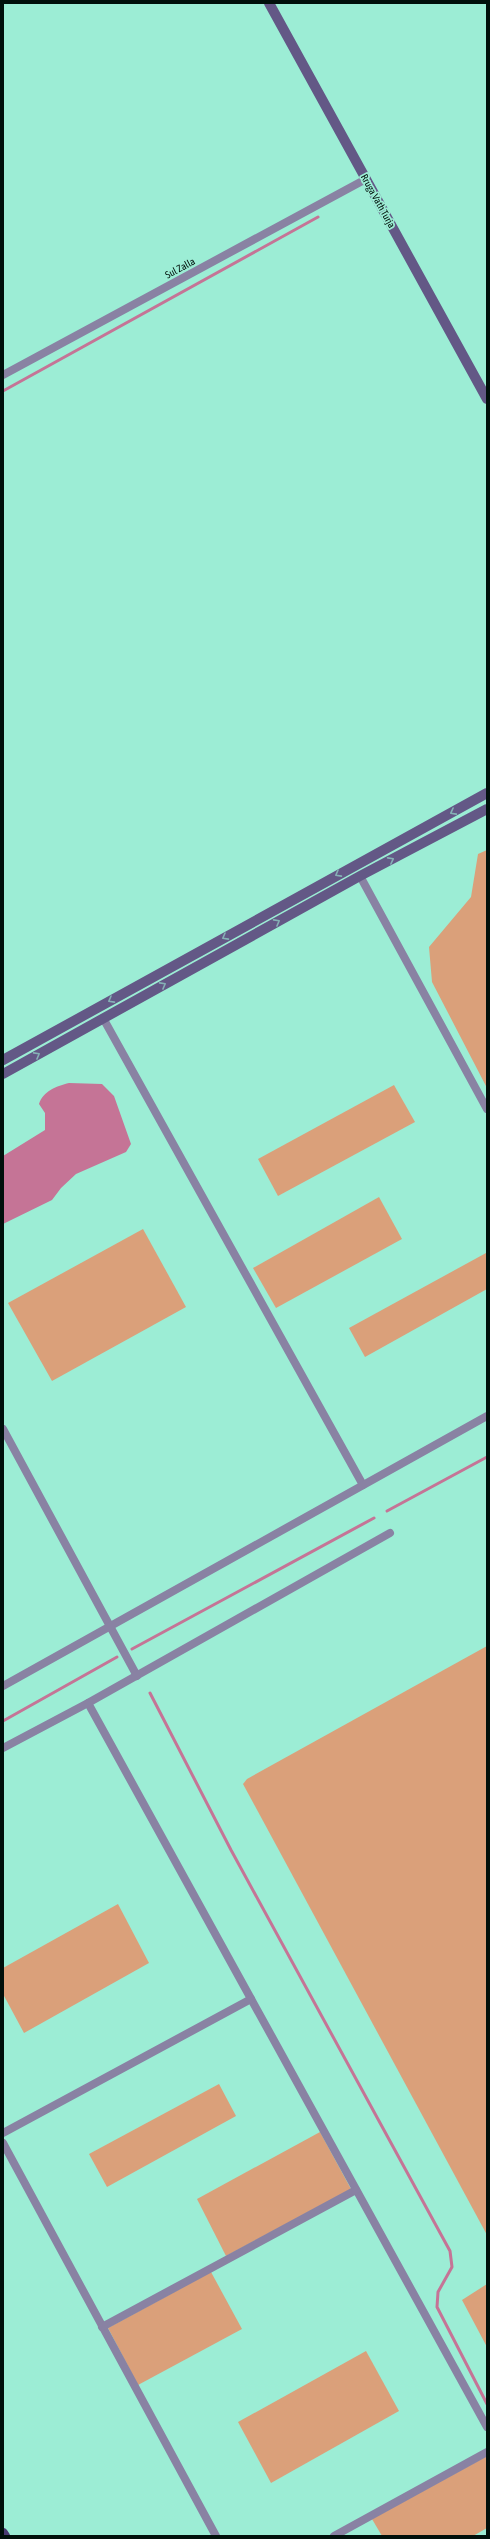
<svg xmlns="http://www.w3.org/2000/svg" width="490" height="2539" font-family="'Asap Condensed',sans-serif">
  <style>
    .green { fill: #daa07a }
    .water { fill: #c57496 }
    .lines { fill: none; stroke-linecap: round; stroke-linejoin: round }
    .stream { stroke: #c57496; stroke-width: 3 }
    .street { stroke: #8982a3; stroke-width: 8 }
    .secondary { stroke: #635886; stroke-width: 10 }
    .primary { stroke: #493a71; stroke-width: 10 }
    .oneway { stroke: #85b1b5 }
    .labels { text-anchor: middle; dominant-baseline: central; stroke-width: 3.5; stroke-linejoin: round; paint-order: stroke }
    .street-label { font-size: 10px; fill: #00100b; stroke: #9cedd5 }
  </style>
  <rect width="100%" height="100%" fill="#9cedd5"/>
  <!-- green -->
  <g class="green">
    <path d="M487,850V1088L432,982L429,947L471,897L478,854Z"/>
    <path d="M394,1085L415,1122L278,1196L258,1159Z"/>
    <path d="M379,1197L402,1239L276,1308L253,1268Z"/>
    <path d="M143,1229L186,1307L52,1381L8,1303Z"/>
    <path d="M486,1253L487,1289L365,1357L349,1328Z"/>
    <path d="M487,1646V2235L243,1784L247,1779Z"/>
    <path d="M118,1904L149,1963L24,2033L3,1994V1968Z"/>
    <path d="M219,2084L236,2116L107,2187L89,2154Z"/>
    <path d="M320,2132L351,2189L226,2256L197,2199Z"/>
    <path d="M211,2272L242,2329L138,2385L108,2328Z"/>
    <path d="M487,2284V2347L462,2300Z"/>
    <path d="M366,2351L399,2411L271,2483L238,2422Z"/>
    <path d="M487,2456V2528L473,2536H382L372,2519Z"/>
  </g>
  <!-- water -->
  <path class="water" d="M69,1083L102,1084L114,1096L131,1144L126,1152L76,1174L61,1188L52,1200L3,1224V1156L45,1130V1113L39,1104C43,1091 57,1086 69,1083Z"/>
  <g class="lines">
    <!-- stream -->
    <g class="stream">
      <path d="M3,391L318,217"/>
      <path d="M387,1511L487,1457"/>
      <path d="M132,1649L374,1518"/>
      <path d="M150,1693L231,1850L450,2251L452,2267L438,2292L437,2307L487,2404"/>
      <path d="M3,1721L117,1657"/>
    </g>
    <!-- street -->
    <g class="street">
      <path d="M3,375L366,179"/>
      <path d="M360,876L487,1109"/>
      <path d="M103,1018L363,1485"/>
      <path d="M3,1429L137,1676"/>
      <path d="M3,1686L487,1416"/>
      <path d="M88,1703L487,2427"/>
      <path d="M3,1748L88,1703L390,1533"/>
      <path d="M3,2133L251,1999"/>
      <path d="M3,2143L216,2536"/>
      <path d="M102,2327L356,2190"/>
      <path d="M334,2536L487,2452"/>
    </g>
    <!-- secondary -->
    <g class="secondary">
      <path d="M269,3L487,399"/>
      <path d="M3,1060L487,793"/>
      <path d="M3,1074L360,876L487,809"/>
    </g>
    <!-- primary -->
    <path class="primary" d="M3,2533L5,2536"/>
  </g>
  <!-- one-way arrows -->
  <defs><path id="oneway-chevron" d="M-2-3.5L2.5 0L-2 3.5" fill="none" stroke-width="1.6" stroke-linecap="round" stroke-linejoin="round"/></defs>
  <g class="oneway">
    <use href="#oneway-chevron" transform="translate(453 812) rotate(152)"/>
    <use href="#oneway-chevron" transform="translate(391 860) rotate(-28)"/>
    <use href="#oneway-chevron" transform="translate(338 874) rotate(151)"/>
    <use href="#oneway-chevron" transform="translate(277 922) rotate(-29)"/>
    <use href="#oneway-chevron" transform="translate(225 937) rotate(151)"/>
    <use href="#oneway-chevron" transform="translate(163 985) rotate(-29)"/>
    <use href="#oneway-chevron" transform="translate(111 1000) rotate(151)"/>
    <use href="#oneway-chevron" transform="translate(37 1055) rotate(-29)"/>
  </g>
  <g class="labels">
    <!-- street labels -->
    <g class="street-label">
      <text transform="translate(378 201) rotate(61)">Rruga Vath Turja</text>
      <text transform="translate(180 268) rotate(-28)">Sul Zalla</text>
    </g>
  </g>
  <!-- border -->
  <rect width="490" height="2539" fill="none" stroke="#00100b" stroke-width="8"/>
</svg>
